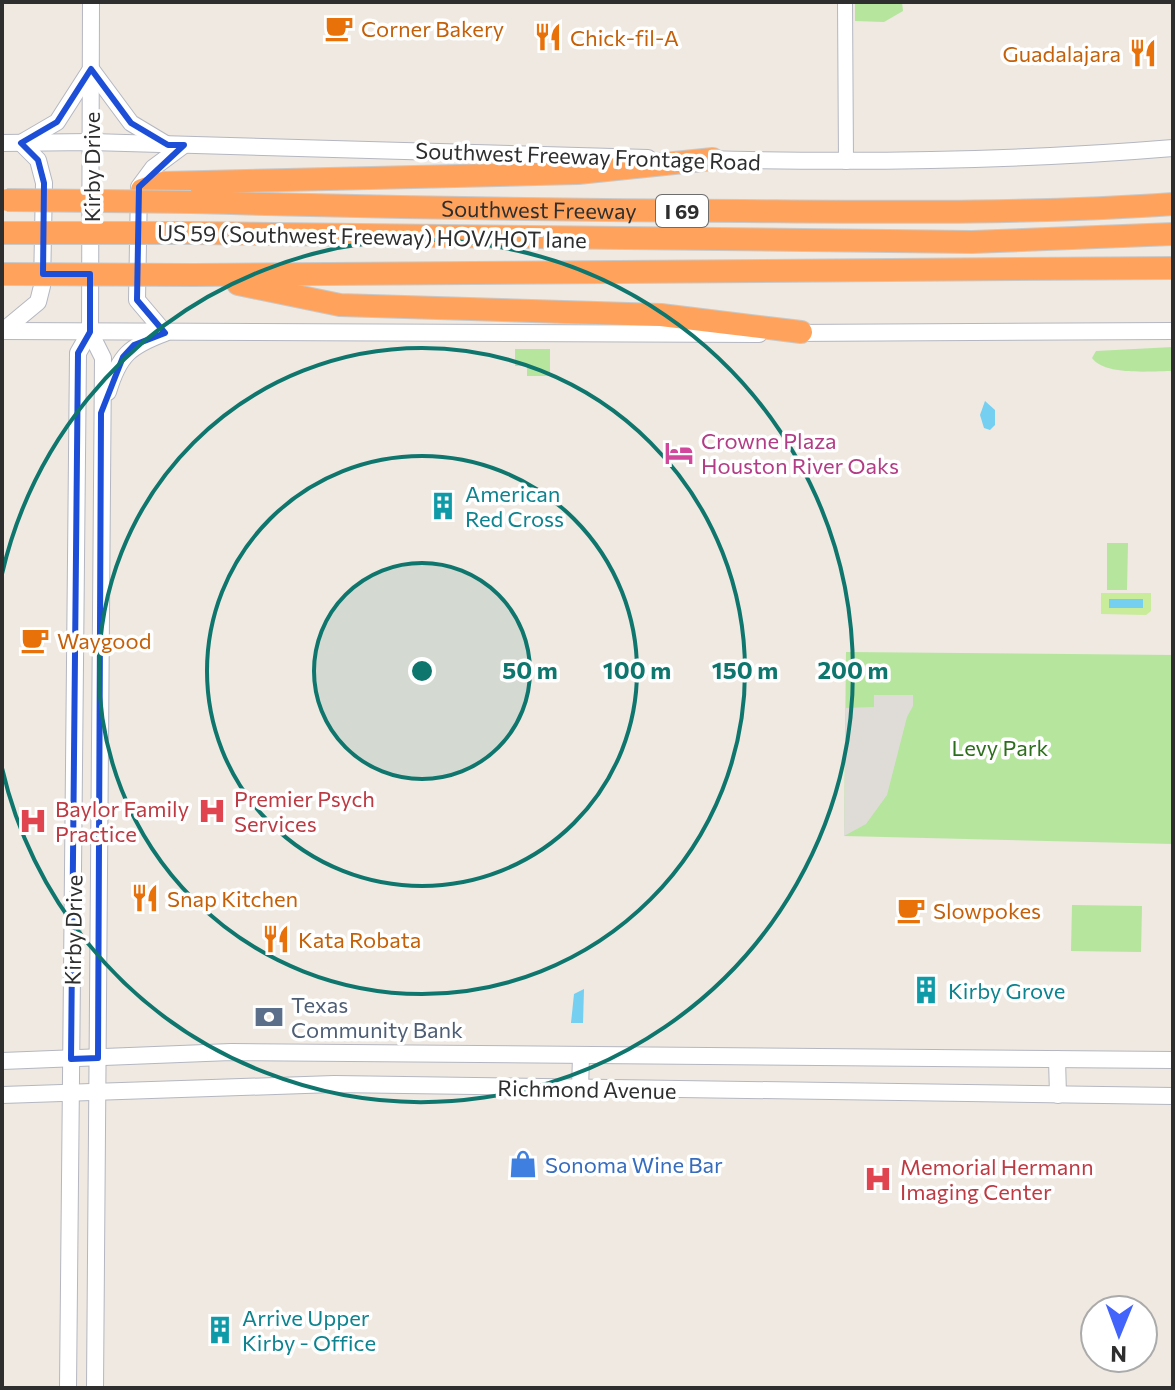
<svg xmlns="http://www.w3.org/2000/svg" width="1175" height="1390" font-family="Commissioner,sans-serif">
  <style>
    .green { fill: #b6e59e }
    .pitch { fill: #c9ec9a }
    .plaza { fill: #dfdcd8 }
    .water { fill: #75cff0 }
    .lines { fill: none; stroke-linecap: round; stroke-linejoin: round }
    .tertiary-casing { stroke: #b4b7c1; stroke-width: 16 }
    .secondary-casing { stroke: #b4b7c1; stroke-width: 18 }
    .motorway-casing { stroke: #c9c9c9; stroke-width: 24 }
    .tertiary { stroke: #fff; stroke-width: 14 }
    .secondary { stroke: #fff; stroke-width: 16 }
    .motorway { stroke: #ffa35c; stroke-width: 22 }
    .motorway-bridge-casing { stroke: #c9c9c9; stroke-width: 24; stroke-linecap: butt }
    .motorway-bridge { stroke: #ffa35c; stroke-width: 22 }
    .marked { fill: none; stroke: #1d4ed8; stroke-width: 6; stroke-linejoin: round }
    .ring { fill: none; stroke: #0f766e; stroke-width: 4 }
    .labels { text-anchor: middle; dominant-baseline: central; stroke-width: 7; stroke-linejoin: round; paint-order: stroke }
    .shield { fill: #fff; stroke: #6d6d6d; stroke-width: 2 }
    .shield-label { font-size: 20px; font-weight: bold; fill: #2e2e2e }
    .food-label { font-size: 22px; fill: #c56008; stroke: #fff; text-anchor: start }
    .street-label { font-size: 22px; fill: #2e2e2e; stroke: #fff }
    .hotel-label { font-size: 22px; fill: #b23c85; stroke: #fff; text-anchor: start }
    .culture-label { font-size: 22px; fill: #0d838f; stroke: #fff; text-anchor: start }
    .park-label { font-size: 22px; fill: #2c6e1b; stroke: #fff }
    .health-label { font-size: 22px; fill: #be3a42; stroke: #fff; text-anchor: start }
    .service-label { font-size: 22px; fill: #4e5e75; stroke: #fff; text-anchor: start }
    .shop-label { font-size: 22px; fill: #366cbe; stroke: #fff; text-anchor: start }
    .centre { fill: #0f766e; stroke: #fff; stroke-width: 4 }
    .ring-label { font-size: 24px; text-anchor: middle; font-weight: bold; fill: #0f766e; stroke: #fff; stroke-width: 7; stroke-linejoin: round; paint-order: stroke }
  </style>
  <rect width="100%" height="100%" fill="#efe9e1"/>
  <!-- green -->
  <g class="green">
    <path d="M855,2H902L903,11L884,22L855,21Z"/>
    <path d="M1173,347V371C1151,371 1105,376 1092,358L1096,351Z"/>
    <path d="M515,349H550V376H527V366H515Z"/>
    <path d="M1107,543H1128L1127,590H1107Z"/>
    <path d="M846,652L1173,655V844L844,836Z"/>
    <path d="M1072,905L1142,906L1141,952L1071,951Z"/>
  </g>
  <!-- pitch -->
  <path class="pitch" d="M1101,593H1151V611L1146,615L1101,614Z"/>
  <!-- plaza -->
  <path class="plaza" d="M874,695H913V706L907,717L887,795L866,824L844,836L846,708L874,707Z"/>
  <!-- water -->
  <g class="water">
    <path d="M985,401L995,410V425L990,430L984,428L980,415Z"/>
    <rect x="1109" y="599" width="34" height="9"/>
    <path d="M584,989L583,1023H571L574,994Z"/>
  </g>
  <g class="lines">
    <defs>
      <path id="tertiary" d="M845,2L846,162"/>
      <g id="secondary">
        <path d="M91,2L90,332L103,358L95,1388"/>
        <path d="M91,69L131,123L166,144"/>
        <path d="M2,143L91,142L648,158"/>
        <path d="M703,159C860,163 1017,161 1173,148"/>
        <path d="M2,331L759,334"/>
        <path d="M3,331L38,302L42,286L44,183L38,160L21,143L57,122L91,69"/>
        <path d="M791,333L1173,331"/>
        <path d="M108,392C119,355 130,346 165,333L137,300L139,187L153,168L184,145"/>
        <path d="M1057,1059L1058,1095"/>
        <path d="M2,1061L231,1052L1173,1060"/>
        <path d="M580,1090L581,1056"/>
        <path d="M2,1095L334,1084L1173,1096"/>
        <path d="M68,1388L78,353L90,332"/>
      </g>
      <g id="motorway">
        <path d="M142,190L163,183L578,173L713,159"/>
        <path id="s1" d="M191,202C375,207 559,210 743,211C886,212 1030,214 1173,204"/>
        <path d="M191,233L972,242L1173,234"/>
        <path d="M194,275L1173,268"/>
        <path d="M238,284L340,305L661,315L801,332"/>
      </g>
    </defs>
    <!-- tertiary casing -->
    <use href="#tertiary" class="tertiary-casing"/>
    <!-- secondary casing -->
    <use href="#secondary" class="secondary-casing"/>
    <!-- motorway casing -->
    <use href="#motorway" class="motorway-casing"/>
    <!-- tertiary -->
    <use href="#tertiary" class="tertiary"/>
    <!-- secondary -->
    <use href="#secondary" class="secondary"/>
    <!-- motorway -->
    <use href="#motorway" class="motorway"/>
    <defs>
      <g id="motorway-bridge">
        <path d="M7,200L191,202"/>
        <path d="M2,233H191"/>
        <path d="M2,274L194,275"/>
      </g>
    </defs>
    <!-- motorway-bridge casing -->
    <use href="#motorway-bridge" class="motorway-bridge-casing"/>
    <!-- motorway-bridge -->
    <use href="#motorway-bridge" class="motorway-bridge"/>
  </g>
  <!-- marked area -->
  <path class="marked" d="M91,69L131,123L168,145H184L139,187L137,300L165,333L134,345L123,357L101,413L98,1058L71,1059L78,353L90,332V274H43L44,183L38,160L21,143L57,122Z"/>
  <!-- distance rings -->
  <circle cx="422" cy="671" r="108" fill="#0f766e" fill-opacity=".12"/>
  <g class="ring">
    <circle cx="422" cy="671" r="108"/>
    <circle cx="422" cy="671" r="215"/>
    <circle cx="422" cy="671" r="323"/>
    <path d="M2 574A431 431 0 1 1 2 768"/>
  </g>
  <!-- icons -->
  <defs>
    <symbol id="cafe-bare" viewBox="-9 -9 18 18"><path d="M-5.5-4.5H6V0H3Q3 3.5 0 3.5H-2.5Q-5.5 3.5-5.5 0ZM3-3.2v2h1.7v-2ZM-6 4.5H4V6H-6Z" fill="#e8710a" stroke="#fff" stroke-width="2.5" paint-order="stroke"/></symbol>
    <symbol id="restaurant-bare" viewBox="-9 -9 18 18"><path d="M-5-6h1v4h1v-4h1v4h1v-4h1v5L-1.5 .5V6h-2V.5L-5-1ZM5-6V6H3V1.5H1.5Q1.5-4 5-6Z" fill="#e8710a" stroke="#fff" stroke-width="2.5" paint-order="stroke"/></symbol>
    <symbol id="hotel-bare" viewBox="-9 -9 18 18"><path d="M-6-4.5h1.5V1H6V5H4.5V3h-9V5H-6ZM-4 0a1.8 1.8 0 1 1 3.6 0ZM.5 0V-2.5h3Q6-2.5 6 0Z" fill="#d1479c" stroke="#fff" stroke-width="2.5" paint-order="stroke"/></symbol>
    <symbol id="building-bare" viewBox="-9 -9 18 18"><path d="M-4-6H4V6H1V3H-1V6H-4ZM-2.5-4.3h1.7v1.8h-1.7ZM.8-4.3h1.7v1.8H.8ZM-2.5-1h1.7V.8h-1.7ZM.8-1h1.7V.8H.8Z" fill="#0f9aa8" stroke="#fff" stroke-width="2.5" paint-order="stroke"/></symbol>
    <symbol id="hospital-bare" viewBox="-9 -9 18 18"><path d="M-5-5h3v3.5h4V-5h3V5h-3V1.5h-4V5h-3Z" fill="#e0444e" stroke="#fff" stroke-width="2.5" paint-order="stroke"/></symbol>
    <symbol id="bank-bare" viewBox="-9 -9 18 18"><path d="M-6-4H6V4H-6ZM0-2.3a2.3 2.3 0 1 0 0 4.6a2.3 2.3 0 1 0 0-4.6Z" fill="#5c6f8a" stroke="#fff" stroke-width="2.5" paint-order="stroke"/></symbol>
    <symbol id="shop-bare" viewBox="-9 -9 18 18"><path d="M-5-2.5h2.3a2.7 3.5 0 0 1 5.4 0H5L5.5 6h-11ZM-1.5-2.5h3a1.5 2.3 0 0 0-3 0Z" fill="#3f7fe0" stroke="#fff" stroke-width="2.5" paint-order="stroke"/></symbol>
  </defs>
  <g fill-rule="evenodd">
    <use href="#cafe-bare" x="319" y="8" width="40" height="40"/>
    <use href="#restaurant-bare" x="528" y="17" width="40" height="40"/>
    <use href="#restaurant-bare" x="1123" y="33" width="40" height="40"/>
    <use href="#hotel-bare" x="659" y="433" width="40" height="40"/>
    <use href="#building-bare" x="423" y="486" width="40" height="40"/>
    <use href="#cafe-bare" x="15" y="620" width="40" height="40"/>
    <use href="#hospital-bare" x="192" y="791" width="40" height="40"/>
    <use href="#hospital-bare" x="13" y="801" width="40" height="40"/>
    <use href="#restaurant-bare" x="125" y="878" width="40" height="40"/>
    <use href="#cafe-bare" x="891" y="890" width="40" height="40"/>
    <use href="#restaurant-bare" x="256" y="919" width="40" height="40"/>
    <use href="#building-bare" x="906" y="970" width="40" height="40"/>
    <use href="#bank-bare" x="249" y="997" width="40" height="40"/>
    <use href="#shop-bare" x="503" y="1144" width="40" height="40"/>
    <use href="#hospital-bare" x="858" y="1159" width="40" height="40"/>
    <use href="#building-bare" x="200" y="1310" width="40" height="40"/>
  </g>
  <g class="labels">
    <!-- shield labels -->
    <rect class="shield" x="656" y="195" width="52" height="32" rx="6"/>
    <g class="shield-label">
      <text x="682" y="211">I 69</text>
    </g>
    <!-- food labels -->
    <g class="food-label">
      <text x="361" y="28">Corner Bakery</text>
      <text x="570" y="37">Chick-fil-A</text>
      <text x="1121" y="53" text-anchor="end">Guadalajara</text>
      <text x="57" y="640">Waygood</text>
      <text x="167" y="898">Snap Kitchen</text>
      <text x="933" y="910">Slowpokes</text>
      <text x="298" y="939">Kata Robata</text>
    </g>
    <!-- street labels -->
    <g class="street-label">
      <text transform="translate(588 156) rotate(2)">Southwest Freeway Frontage Road</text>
      <text transform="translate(91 167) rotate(-90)">Kirby Drive</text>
      <text stroke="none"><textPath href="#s1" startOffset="348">Southwest Freeway</textPath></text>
      <text transform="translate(372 236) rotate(1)">US 59 (Southwest Freeway) HOV/HOT lane</text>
      <text transform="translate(73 930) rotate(-89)">Kirby Drive</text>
      <text transform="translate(587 1089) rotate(1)">Richmond Avenue</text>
    </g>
    <!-- hotel labels -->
    <g class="hotel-label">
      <text x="701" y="440">Crowne Plaza<tspan x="701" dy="25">Houston River Oaks</tspan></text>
    </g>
    <!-- culture labels -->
    <g class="culture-label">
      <text x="465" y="493">American<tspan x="465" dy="25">Red Cross</tspan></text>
      <text x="948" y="990">Kirby Grove</text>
      <text x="242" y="1317">Arrive Upper<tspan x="242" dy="25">Kirby - Office</tspan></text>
    </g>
    <!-- park labels -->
    <g class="park-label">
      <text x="1000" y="747">Levy Park</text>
    </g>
    <!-- health labels -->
    <g class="health-label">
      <text x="234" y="798">Premier Psych<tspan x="234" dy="25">Services</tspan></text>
      <text x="55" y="808">Baylor Family<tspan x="55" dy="25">Practice</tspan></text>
      <text x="900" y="1166">Memorial Hermann<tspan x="900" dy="25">Imaging Center</tspan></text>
    </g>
    <!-- service labels -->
    <g class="service-label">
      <text x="291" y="1004">Texas<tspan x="291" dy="25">Community Bank</tspan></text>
    </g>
    <!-- shop labels -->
    <g class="shop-label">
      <text x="545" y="1164">Sonoma Wine Bar</text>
    </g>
  </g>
  <circle cx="422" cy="671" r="12" class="centre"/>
  <g class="ring-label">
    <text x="530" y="679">50 m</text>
    <text x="637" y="679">100 m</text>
    <text x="745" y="679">150 m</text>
    <text x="853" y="679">200 m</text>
  </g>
  <!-- border -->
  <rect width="1175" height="1390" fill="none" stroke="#2e2e2e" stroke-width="8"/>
  <!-- north arrow -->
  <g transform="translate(1119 1334) rotate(181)"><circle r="38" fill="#ffffff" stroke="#ababab" stroke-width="2"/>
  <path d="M0-6L14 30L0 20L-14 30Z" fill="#4264fb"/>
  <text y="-12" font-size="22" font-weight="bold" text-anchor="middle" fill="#2e2e2e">N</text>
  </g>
</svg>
